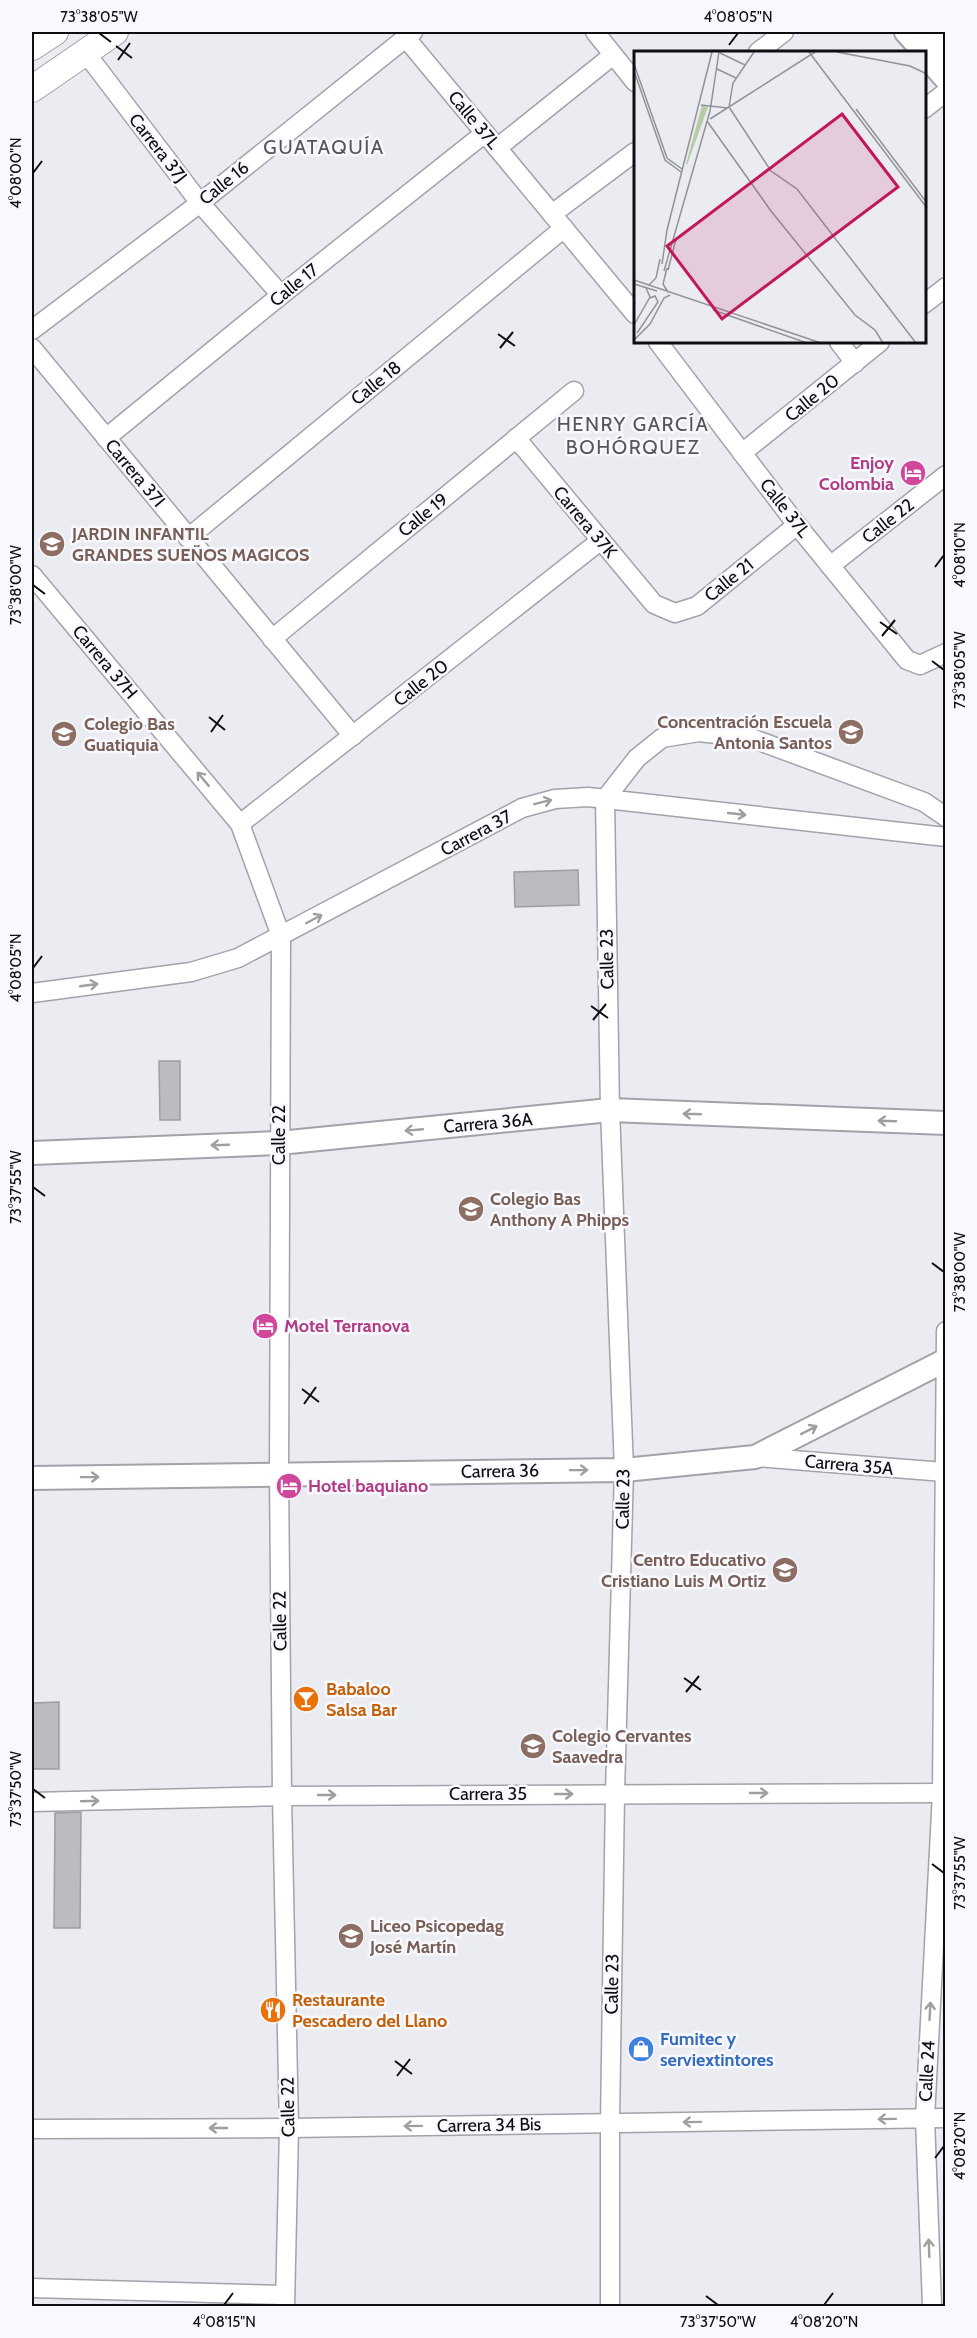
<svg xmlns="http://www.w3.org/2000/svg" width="977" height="2338" font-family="Cabin,sans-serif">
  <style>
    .building { fill: #bdbac0; stroke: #9f9ca2; stroke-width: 1.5 }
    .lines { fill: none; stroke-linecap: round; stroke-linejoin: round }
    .minor-casing { stroke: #a1a3a9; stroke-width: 21 }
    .tertiary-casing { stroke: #a1a3a9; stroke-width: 26 }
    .secondary-casing { stroke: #a1a3a9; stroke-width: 28 }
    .trunk-casing { stroke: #a1a3a9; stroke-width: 33 }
    .minor { stroke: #fff; stroke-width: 18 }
    .tertiary { stroke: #fff; stroke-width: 22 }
    .secondary { stroke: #fff; stroke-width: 26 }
    .trunk { stroke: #fff; stroke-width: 30 }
    .oneway { stroke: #9e9f9f }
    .ticks { fill: none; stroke: #0d0e10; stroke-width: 2 }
    .labels { text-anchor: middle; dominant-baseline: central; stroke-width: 5; stroke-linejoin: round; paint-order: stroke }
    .street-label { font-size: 18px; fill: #0d0e10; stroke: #f8f9fe }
    .hotel-label { font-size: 18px; font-weight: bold; fill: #b23c85; stroke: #f8f9fe; text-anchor: start }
    .education-label { font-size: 18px; font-weight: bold; fill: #785e54; stroke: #f8f9fe; text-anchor: start }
    .food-label { font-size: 18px; font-weight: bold; fill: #c56008; stroke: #f8f9fe; text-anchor: start }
    .shop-label { font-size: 18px; font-weight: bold; fill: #366cbe; stroke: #f8f9fe; text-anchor: start }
    .neighbourhood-label { font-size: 20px; letter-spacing: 1.5px; fill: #54565b; stroke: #f8f9fe }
    .inset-road { fill: none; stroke: #929398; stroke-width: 1.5 }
    .view { fill: #c2185b; fill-opacity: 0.15; stroke: #c2185b; stroke-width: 3 }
    .inset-edge { fill: none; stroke: #0d0e10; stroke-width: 3 }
    .neatline { fill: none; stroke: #0d0e10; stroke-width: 2 }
    .ticks-label { font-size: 15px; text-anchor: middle; fill: #0d0e10 }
  </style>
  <rect width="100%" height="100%" fill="#eaecf2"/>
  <!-- building -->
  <g class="building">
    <path d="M578,870L579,905L515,907L514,872Z"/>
    <path d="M159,1061H180V1120H160Z"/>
    <path d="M59,1702V1769H32V1703Z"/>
    <path d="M81,1812L80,1928H54L55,1813Z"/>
  </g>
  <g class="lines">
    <defs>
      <g id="minor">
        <path d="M595,32L635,82"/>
        <path d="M405,37L635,314"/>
        <path d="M85,52L200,203L281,295"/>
        <path d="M758,52L784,32"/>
        <path d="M924,109L946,92"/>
        <path d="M497,148L612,56"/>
        <path d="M552,214L635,152"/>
        <path d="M924,304L946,287"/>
        <path d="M32,330L200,203L413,32"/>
        <path d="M658,342L797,525L907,660L920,665L946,653"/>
        <path d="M839,342L855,363"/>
        <path d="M32,348L353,736"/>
        <path d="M106,438L281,295L485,133"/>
        <path d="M516,438L654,604L675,613L697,606L797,525"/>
        <path d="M742,453L880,342"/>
        <path d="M188,538L564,228"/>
        <path d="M830,566L946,475"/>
        <path d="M32,575L240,824L281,936L279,1474L282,1796L289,2128L285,2306"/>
        <path d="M272,639L574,391"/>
        <path d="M240,824L600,541"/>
        <path d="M32,993L191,972L238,958L522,808L555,799L588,797L946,837"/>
        <path d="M755,1457L944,1472"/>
        <path d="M32,1802L282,1796L946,1793"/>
        <path d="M32,2129L289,2128L946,2118"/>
        <path d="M32,2288L285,2295"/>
        <path d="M610,2306V2123L615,1793L624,1470L610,1110L605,799L637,758L662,738L699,732L751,738L924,802L946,817"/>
        <path d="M932,2306L925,2118L942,1793L946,1331"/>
      </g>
      <g id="tertiary">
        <path d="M906,32L924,52"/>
        <path d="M924,54L946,79"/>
        <path d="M32,1153L279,1143L610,1110L946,1123"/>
        <path d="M32,1478L624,1470L755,1457L946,1360"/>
      </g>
      <g id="secondary">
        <path d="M32,47L55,32"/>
        <path d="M32,89L115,32"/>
      </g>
      <path id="trunk" d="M935,32L946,44"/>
    </defs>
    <!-- minor casing -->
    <use href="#minor" class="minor-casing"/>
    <!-- tertiary casing -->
    <use href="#tertiary" class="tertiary-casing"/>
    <!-- secondary casing -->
    <use href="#secondary" class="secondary-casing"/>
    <!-- trunk casing -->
    <use href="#trunk" class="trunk-casing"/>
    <!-- minor -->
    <use href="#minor" class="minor"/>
    <!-- tertiary -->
    <use href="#tertiary" class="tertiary"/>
    <!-- secondary -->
    <use href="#secondary" class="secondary"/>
    <!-- trunk -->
    <use href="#trunk" class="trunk"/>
  </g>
  <!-- one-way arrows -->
  <defs><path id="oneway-shaft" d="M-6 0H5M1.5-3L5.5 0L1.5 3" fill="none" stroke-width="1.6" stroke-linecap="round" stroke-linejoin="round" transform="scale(1.5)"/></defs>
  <g class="oneway">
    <use href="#oneway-shaft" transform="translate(203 779) rotate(-130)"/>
    <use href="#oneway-shaft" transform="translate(543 802) rotate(-14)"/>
    <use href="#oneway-shaft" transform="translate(737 814) rotate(6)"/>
    <use href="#oneway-shaft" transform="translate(314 919) rotate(-28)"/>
    <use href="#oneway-shaft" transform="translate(89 985) rotate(-8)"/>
    <use href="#oneway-shaft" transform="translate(692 1114) rotate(-178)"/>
    <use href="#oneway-shaft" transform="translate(887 1121) rotate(-178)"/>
    <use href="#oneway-shaft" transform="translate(414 1130) rotate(175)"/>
    <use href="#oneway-shaft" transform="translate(220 1145) rotate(178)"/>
    <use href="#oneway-shaft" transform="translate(809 1430) rotate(-27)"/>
    <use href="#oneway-shaft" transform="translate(579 1470) rotate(-1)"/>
    <use href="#oneway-shaft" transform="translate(90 1477) rotate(-1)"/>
    <use href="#oneway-shaft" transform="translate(759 1793)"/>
    <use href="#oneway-shaft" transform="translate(564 1794)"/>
    <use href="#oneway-shaft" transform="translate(327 1795)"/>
    <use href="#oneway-shaft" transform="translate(90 1801) rotate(-2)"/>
    <use href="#oneway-shaft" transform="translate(930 2011) rotate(-87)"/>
    <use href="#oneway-shaft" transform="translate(887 2119) rotate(179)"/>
    <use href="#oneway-shaft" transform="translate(692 2122) rotate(179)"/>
    <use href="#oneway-shaft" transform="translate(413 2126) rotate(179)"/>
    <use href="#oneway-shaft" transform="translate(218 2128) rotate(180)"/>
    <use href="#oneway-shaft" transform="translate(929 2248) rotate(-92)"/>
  </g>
  <!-- ticks -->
  <path class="ticks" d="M99,33L111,42M729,45L738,33M116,46L132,58M118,60L130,43M33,173L42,161M498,334L515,346M500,348L513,332M935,567L944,555M33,585L45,594M880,622L897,634M882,636L895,620M932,661L944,670M209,717L225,730M211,732L223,715M33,968L42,956M591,1006L608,1018M593,1020L606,1004M33,1187L45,1196M932,1263L944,1272M302,1389L319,1402M304,1404L316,1387M684,1678L701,1690M686,1692L699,1676M33,1789L45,1798M932,1864L944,1873M395,2061L412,2074M397,2076L410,2059M935,2158L944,2146M706,2296L718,2305M224,2305L233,2293M824,2305L833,2293"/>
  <!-- icons -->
  <defs>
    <symbol id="hotel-disc" viewBox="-11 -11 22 22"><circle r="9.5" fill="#d1479c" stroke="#f8f9fe"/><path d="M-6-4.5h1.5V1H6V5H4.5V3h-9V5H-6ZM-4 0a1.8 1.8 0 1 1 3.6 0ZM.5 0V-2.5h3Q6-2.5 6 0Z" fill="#fff"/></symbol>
    <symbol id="school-disc" viewBox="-11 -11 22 22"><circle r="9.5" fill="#8d6e63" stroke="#f8f9fe"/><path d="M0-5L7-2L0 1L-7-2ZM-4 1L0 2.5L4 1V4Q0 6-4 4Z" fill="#fff"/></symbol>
    <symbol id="bar-disc" viewBox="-11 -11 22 22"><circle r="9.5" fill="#e8710a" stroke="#f8f9fe"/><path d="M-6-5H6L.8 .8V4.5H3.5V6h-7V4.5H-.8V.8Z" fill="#fff"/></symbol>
    <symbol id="restaurant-disc" viewBox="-11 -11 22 22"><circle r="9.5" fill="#e8710a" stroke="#f8f9fe"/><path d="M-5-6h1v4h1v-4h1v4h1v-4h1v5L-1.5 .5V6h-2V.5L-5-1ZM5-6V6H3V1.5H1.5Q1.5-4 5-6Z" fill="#fff"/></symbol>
    <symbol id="shop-disc" viewBox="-11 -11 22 22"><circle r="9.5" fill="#3f7fe0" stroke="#f8f9fe"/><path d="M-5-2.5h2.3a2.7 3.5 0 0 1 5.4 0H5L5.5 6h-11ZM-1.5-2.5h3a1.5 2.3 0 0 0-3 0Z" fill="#fff"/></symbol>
  </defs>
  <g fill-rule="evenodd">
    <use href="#hotel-disc" x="898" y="458" width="30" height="30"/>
    <use href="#school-disc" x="37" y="529" width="30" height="30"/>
    <use href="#school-disc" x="836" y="717" width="30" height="30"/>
    <use href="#school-disc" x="49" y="719" width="30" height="30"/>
    <use href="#school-disc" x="456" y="1194" width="30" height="30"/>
    <use href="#hotel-disc" x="250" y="1311" width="30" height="30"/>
    <use href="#hotel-disc" x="274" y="1471" width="30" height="30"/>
    <use href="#school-disc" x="770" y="1555" width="30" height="30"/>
    <use href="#bar-disc" x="291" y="1684" width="30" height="30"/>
    <use href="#school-disc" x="518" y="1731" width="30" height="30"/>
    <use href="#school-disc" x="336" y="1921" width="30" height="30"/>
    <use href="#restaurant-disc" x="258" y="1995" width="30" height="30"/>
    <use href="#shop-disc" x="626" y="2034" width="30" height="30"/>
  </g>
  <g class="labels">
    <!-- street labels -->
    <g class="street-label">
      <text transform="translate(474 120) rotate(50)">Calle 37L</text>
      <text transform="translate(158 148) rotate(52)">Carrera 37J</text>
      <text transform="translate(224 183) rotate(-39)">Calle 16</text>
      <text transform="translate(294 285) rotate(-39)">Calle 17</text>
      <text transform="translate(376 383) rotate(-39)">Calle 18</text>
      <text transform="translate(812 398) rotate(-39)">Calle 20</text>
      <text transform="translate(135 473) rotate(50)">Carrera 37I</text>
      <text transform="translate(785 508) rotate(52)">Calle 37L</text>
      <text transform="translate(423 515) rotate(-39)">Calle 19</text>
      <text transform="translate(888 521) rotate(-38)">Calle 22</text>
      <text transform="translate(585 522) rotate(50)">Carrera 37K</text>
      <text transform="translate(729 580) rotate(-39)">Calle 21</text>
      <text transform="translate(105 662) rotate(50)">Carrera 37H</text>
      <text transform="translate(421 683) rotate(-38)">Calle 20</text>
      <text transform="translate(476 833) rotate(-28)">Carrera 37</text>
      <text transform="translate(607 959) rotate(-91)">Calle 23</text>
      <text transform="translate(488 1123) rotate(-5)">Carrera 36A</text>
      <text transform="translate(279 1135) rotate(-90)">Calle 22</text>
      <text transform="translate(849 1465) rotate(5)">Carrera 35A</text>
      <text transform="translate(500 1471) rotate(-1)">Carrera 36</text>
      <text transform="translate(623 1499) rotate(-89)">Calle 23</text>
      <text transform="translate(280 1621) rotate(-91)">Calle 22</text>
      <text x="488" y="1794">Carrera 35</text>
      <text transform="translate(612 1984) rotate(-89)">Calle 23</text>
      <text transform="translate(927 2071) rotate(-87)">Calle 24</text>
      <text transform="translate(288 2107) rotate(-91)">Calle 22</text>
      <text transform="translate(489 2125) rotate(-1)">Carrera 34 Bis</text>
    </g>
    <!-- hotel labels -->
    <g class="hotel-label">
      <text x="894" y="463" text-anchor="end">Enjoy<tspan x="894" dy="21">Colombia</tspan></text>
      <text x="284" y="1326">Motel Terranova</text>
      <text x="308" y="1486">Hotel baquiano</text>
    </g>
    <!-- education labels -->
    <g class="education-label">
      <text x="72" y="534">JARDIN INFANTIL<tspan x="72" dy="21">GRANDES SUEÑOS MAGICOS</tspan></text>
      <text x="832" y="722" text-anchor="end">Concentración Escuela<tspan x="832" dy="21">Antonia Santos</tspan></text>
      <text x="84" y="724">Colegio Bas<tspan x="84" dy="21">Guatiquia</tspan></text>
      <text x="490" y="1199">Colegio Bas<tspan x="490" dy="21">Anthony A Phipps</tspan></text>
      <text x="766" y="1560" text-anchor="end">Centro Educativo<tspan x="766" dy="21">Cristiano Luis M Ortiz</tspan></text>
      <text x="552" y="1736">Colegio Cervantes<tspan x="552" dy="21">Saavedra</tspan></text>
      <text x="370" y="1926">Liceo Psicopedag<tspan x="370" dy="21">José Martín</tspan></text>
    </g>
    <!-- food labels -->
    <g class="food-label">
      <text x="326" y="1689">Babaloo<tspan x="326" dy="21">Salsa Bar</tspan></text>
      <text x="292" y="2000">Restaurante<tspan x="292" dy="21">Pescadero del Llano</tspan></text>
    </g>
    <!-- shop labels -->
    <g class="shop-label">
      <text x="660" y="2039">Fumitec y<tspan x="660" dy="21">serviextintores</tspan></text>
    </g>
    <!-- neighbourhood labels -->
    <g class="neighbourhood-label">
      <text x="324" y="147">GUATAQUÍA</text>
      <text x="633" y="424">HENRY GARCÍA<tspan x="633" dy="23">BOHÓRQUEZ</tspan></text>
    </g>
  </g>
  <!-- overview -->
  <g transform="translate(634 51)">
    <rect width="292" height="292" fill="#eaecf2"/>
    <path d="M68,54L74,56L53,114L52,113Z" fill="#b6cca6"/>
    <path class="inset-road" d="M175,1L293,157M203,1L276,15L293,23M86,2L111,14M0,13L33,107L48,118M83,18L102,27M0,20L31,109L47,121M67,54L94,57M95,56L137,120L163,138L282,292M95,56L99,32L120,1M222,58L293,152M76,68L181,1M73,70L137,160L221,264L241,279L249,292M28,213L33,179L78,1M33,217L29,233L34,241M34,219L42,188M30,220L76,60L85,1M0,229L187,292M0,233L23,240M15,234L22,227L26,208M79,259L173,292M0,274L16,246L12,237M3,282L24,251L21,245L16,247M0,289L16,273L30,247L36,244"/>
    <path class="view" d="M208,63L264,136L88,268L33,195Z"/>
    <rect width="292" height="292" class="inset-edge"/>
  </g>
  <!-- border -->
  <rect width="977" height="2338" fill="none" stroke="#f8f9fe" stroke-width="66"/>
  <rect x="33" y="33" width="911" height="2272" class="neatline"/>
  <g class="ticks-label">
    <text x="99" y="22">73°38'05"W</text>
    <text x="738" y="22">4°08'05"N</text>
    <text transform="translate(16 173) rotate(-90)" y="5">4°08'00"N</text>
    <text transform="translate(960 555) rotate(-90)" y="5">4°08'10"N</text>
    <text transform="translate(16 585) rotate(-90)" y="5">73°38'00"W</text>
    <text transform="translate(960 670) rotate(-90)" y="5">73°38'05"W</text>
    <text transform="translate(16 968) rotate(-90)" y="5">4°08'05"N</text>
    <text transform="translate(16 1187) rotate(-90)" y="5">73°37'55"W</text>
    <text transform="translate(960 1272) rotate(-90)" y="5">73°38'00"W</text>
    <text transform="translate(16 1789) rotate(-90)" y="5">73°37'50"W</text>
    <text transform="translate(960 1873) rotate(-90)" y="5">73°37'55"W</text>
    <text transform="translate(960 2146) rotate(-90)" y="5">4°08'20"N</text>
    <text x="224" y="2327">4°08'15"N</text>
    <text x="718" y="2327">73°37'50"W</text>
    <text x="824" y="2327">4°08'20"N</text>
  </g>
</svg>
